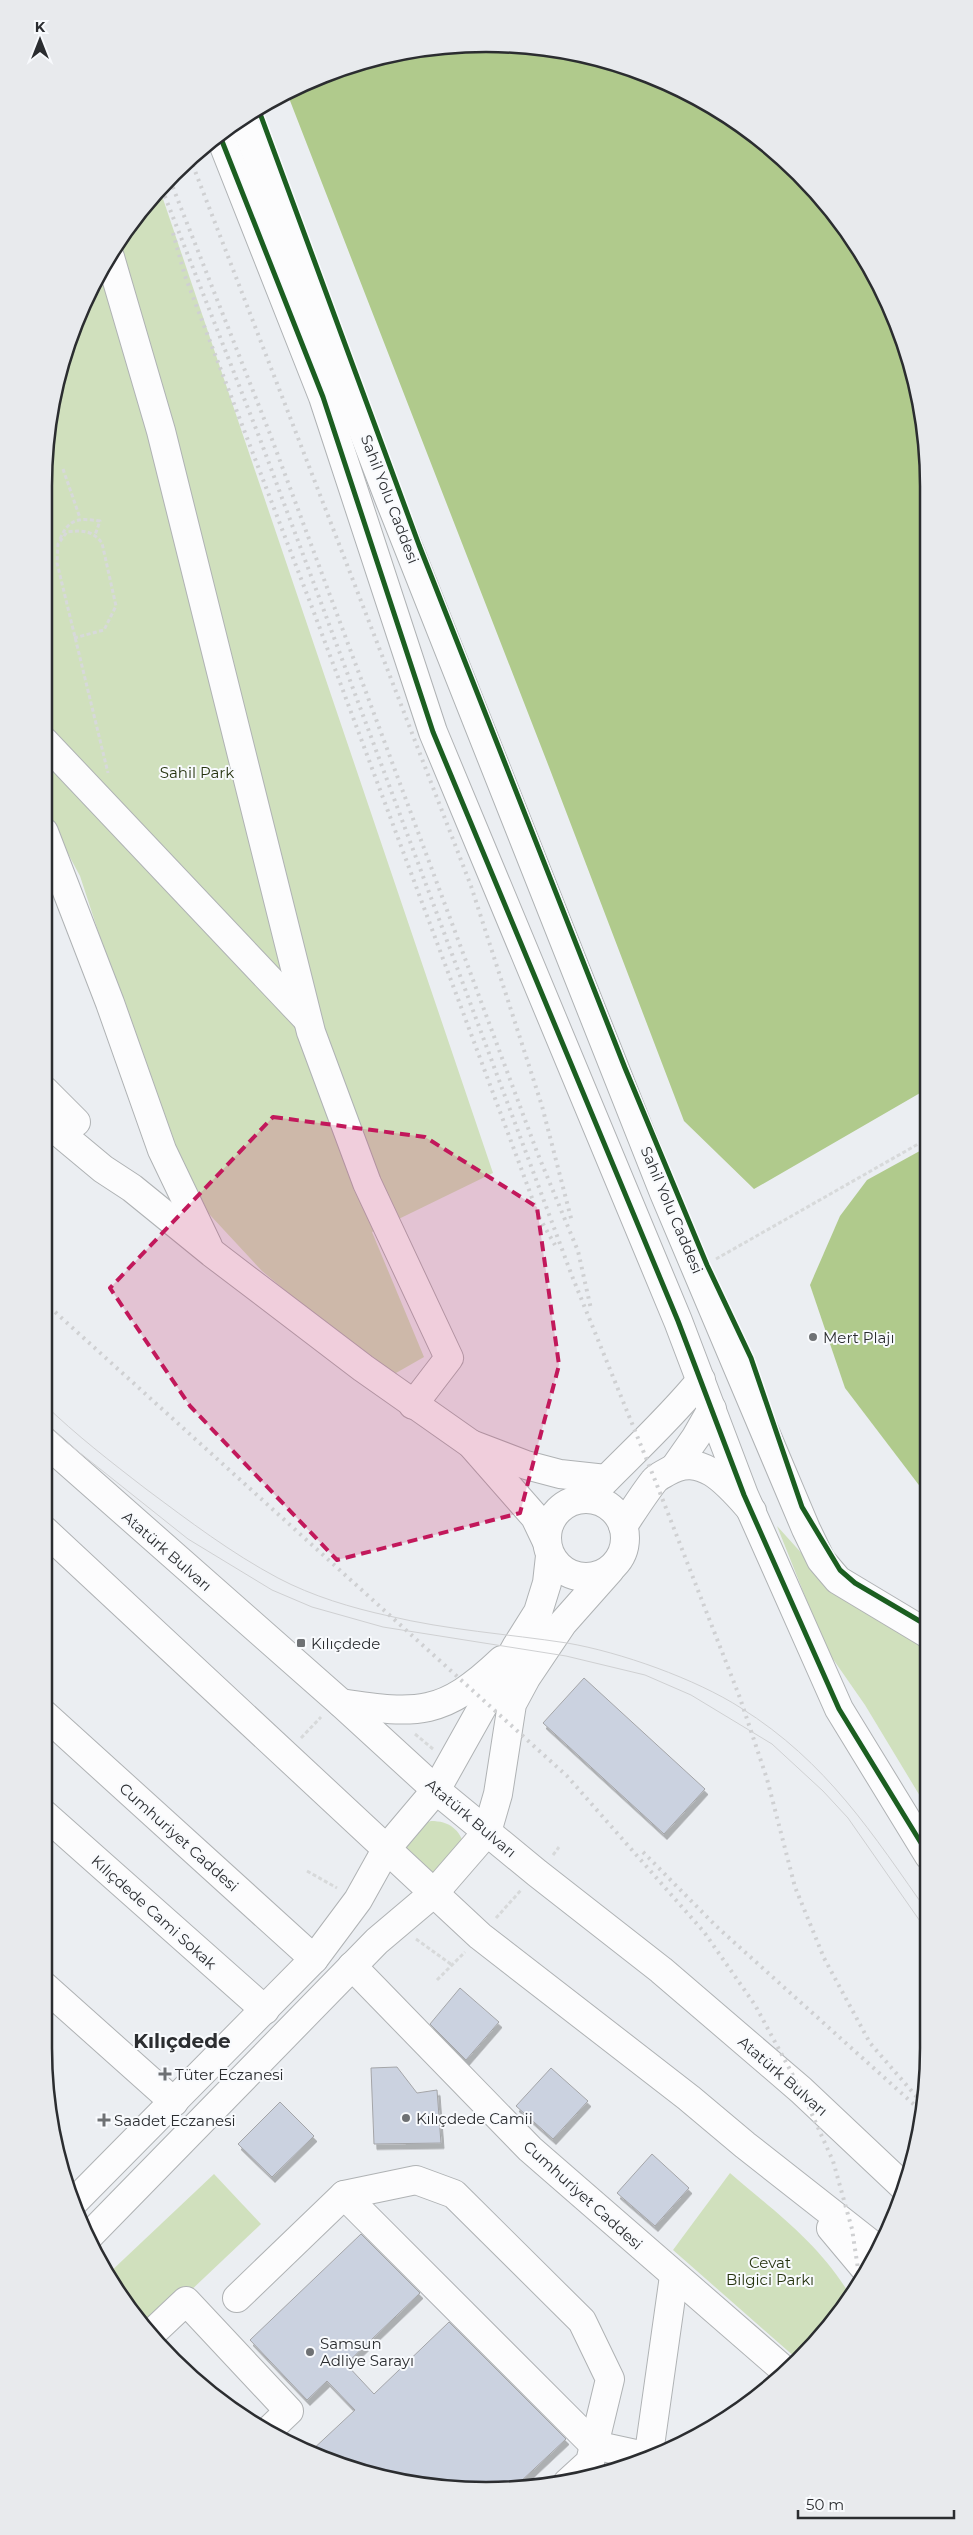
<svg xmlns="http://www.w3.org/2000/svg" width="973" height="2535" font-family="Montserrat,sans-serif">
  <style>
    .green { fill: #d0e0bd }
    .water { fill: #b0ca8c }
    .building { fill: #cbd2e0; stroke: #a4a5a8; filter: url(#shadow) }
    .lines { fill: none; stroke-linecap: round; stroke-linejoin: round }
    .minor-casing { stroke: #afb2b4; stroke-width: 30 }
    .major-casing { stroke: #afb2b4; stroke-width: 30 }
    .path { stroke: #d7d9da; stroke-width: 3; stroke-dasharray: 4 2.5; stroke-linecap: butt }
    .minor { stroke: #fcfcfd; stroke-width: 28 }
    .major { stroke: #fcfcfd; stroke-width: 28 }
    .tram { stroke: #cfd0d2; stroke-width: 1 }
    .rail { stroke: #cfd0d2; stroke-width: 4; stroke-dasharray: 2.5 5; stroke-linecap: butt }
    .cycleway-casing { stroke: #f8fafd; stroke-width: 8 }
    .cycleway { stroke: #1b5e20; stroke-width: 5 }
    .marked { fill: #c2185b; fill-opacity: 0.2; stroke: #c2185b; stroke-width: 4; stroke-dasharray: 10 6; stroke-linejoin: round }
    .poi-dot { fill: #6e7174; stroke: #f8fafd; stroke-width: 2 }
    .labels { text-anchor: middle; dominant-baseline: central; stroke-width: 4; stroke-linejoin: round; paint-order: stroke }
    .street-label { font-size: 15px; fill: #2b2d30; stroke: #f8fafd }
    .park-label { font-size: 15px; fill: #26340f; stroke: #f8fafd }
    .poi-label { font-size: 15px; fill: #2b2d30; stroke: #f8fafd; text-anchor: start }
    .district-label { font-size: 20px; font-weight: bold; fill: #2b2d30; stroke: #f8fafd }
    .rim { fill: none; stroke: #2b2d30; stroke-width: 2.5 }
  </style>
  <defs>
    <filter id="shadow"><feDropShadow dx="3" dy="5.5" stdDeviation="0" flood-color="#0004"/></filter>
  </defs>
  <rect width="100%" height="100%" fill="#ebeef2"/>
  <!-- green -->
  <g class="green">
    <path d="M160,190L493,1173L372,1232L424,1357L389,1377L262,1271L197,1201L153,1099L80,876L44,809V487L59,372L90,290L135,217Z"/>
    <path d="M777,1526L814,1567L928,1638L929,1811L865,1705L826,1649Z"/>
    <path d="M431,1821C449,1821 460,1829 465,1848L435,1880L406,1857C405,1840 414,1827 431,1821Z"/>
    <path d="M730,2173C776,2213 818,2242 850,2295L838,2318L796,2358L673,2250Z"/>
    <path d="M214,2174L261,2224L149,2330L137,2317L107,2275Z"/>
  </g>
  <!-- water -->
  <g class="water">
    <path d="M516,45L601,59L732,118L820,195L884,291L925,428L927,1089L754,1189L684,1121L549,767L287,93L344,67L429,48Z"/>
    <path d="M927,1147L928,1497L845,1388L810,1285L840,1216L867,1180Z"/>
  </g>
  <!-- building -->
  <g class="building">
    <path d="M584,1678L705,1789L664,1834L543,1723Z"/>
    <path d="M460,1988L499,2022L466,2060L430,2024Z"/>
    <path d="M397,2067L417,2093L437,2090L441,2143L374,2144L371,2068Z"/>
    <path d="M551,2068L588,2101L553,2139L516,2106Z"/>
    <path d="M280,2102L314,2136L272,2177L238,2144Z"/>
    <path d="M652,2154L689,2188L655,2226L617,2193Z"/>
    <path d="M361,2234L420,2293L346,2364L374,2394L449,2322L566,2439L518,2484L428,2487L344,2468L310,2452L355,2410L327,2381L307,2400L250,2340Z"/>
  </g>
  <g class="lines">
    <defs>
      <g id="minor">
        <path d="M243,119L390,501L664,1193L806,1529L821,1560L838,1580L928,1634"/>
        <path d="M220,136L323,397L433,732L678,1321L744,1495L839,1709L929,1856"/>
        <path d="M110,257L161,431L311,1032L367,1183L449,1358L413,1405"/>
        <path d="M44,741L306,1018"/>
        <path d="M44,832L110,1003L162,1150L208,1246"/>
        <path d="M44,1090L76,1122"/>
        <path d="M44,1115L61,1134L103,1169L132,1188L212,1253L363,1368L471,1444L535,1517L546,1540"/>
        <path d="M44,1814L265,2010"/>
        <path d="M44,1986L174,2102"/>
        <path d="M344,2195L594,2445L649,2457"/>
        <path d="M237,2298L344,2195L416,2180L454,2194L582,2321L610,2379L590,2462L567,2483"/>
        <path d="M150,2335L186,2301L289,2411L266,2433"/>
        <path d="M648,2460L674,2276"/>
      </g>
      <g id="major">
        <path d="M44,1441L341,1703L436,1790L537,1873L661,1970L801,2090L905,2188"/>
        <path d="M471,1444L526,1465L560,1474L606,1479"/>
        <path d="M675,1467L696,1437L712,1409"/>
        <circle cx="586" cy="1538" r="39"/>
        <path d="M587,1499C624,1460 667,1422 701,1380"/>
        <path d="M623,1526C633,1511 643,1495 654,1481C657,1477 662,1475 667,1472C702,1450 730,1486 752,1511"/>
        <path d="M44,1530L480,1936L689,2098L745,2145L880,2251"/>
        <path d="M341,1703C418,1715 443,1716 502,1660"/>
        <path d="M44,1714L314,1959"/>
        <path d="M352,1966L530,2149L783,2369"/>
        <path d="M73,2203L314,1959L358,1900L387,1848L436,1790L516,1647L538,1612L547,1583L550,1556"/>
        <path d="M831,2228L867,2271"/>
        <path d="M88,2237L377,1941L435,1892L487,1832L498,1794L512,1704L526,1678L563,1623L610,1570"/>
      </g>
    </defs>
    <!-- minor casing -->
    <use href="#minor" class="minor-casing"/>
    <!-- major casing -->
    <use href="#major" class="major-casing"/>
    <!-- path -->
    <g class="path">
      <path d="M63,469L80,518"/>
      <path d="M60,539C69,518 79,518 100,521L95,535"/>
      <path d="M74,638L104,630L116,606L102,543C92,530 82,530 67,532L58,544L57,563L108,773"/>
      <path d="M716,1259L927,1139"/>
      <path d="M415,1734L433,1749"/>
      <path d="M301,1738L321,1717"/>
      <path d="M553,1855L559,1847"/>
      <path d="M307,1871L337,1888"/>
      <path d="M496,1918L522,1889"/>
      <path d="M416,1939L452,1965"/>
      <path d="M437,1980L465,1952"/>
    </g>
    <!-- minor -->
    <use href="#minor" class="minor"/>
    <!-- major -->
    <use href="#major" class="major"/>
    <!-- tram -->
    <g class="tram">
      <path d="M44,1404C76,1435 111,1462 146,1489C189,1521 231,1553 278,1578C312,1596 352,1608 389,1616C447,1630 508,1634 567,1643C620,1652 696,1679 741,1708C827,1762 872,1833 929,1914"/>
      <path d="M44,1421L65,1441L188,1539L272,1590L312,1607L383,1627L566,1656L645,1675L691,1695L772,1744L823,1791L848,1818L929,1934"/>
    </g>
    <!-- rail -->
    <g class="rail">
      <path d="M190,158L471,886L542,1106L572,1222"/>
      <path d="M170,180L270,434L537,1152L578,1251L591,1309"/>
      <path d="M162,189L260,439L572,1276L655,1480L740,1698L767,1779L795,1887L824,1958L870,2043L922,2103"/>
      <path d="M173,233L185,276L313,610L518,1160L539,1217L555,1245"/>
      <path d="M44,1302L567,1776L704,1932L755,2005L801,2090L833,2161L852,2229L860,2282"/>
      <path d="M643,1852L716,1926L919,2109"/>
    </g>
    <defs>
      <g id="cycleway">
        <path d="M258,108L419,545L625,1068L707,1265L751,1358L802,1507L840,1570L855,1583L928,1626"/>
        <path d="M220,136L323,397L433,732L678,1321L744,1495L839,1709L929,1856"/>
      </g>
    </defs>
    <!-- cycleway casing -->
    <use href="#cycleway" class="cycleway-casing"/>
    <!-- cycleway -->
    <use href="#cycleway" class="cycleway"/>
  </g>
  <!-- marked area -->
  <path class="marked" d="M273,1117L425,1137L537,1207L559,1365L520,1513L337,1560L190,1406L110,1288Z"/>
  <!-- markers -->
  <g class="poi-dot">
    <circle cx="813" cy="1337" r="5"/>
    <rect x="296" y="1638" width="10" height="10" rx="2.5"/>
    <path d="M162.5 2066.5h5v5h5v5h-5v5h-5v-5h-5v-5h5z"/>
    <circle cx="406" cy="2118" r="5"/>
    <path d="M101.5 2112.5h5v5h5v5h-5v5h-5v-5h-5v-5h5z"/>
    <circle cx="310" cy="2352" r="5"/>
  </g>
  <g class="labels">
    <!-- street labels -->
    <g class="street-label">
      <text transform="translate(390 499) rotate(69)">Sahil Yolu Caddesi</text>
      <text transform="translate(672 1210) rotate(67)">Sahil Yolu Caddesi</text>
      <text transform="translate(167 1551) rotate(41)">Atatürk Bulvarı</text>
      <text transform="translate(471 1818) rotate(40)">Atatürk Bulvarı</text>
      <text transform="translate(179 1837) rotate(42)">Cumhuriyet Caddesi</text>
      <text transform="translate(154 1912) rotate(42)">Kılıçdede Cami Sokak</text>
      <text transform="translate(783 2076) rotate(41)">Atatürk Bulvarı</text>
      <text transform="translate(583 2195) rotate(42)">Cumhuriyet Caddesi</text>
    </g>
    <!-- park labels -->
    <g class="park-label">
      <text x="197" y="772">Sahil Park</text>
      <text x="770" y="2262">Cevat<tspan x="770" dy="17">Bilgici Parkı</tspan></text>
    </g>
    <!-- poi labels -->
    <g class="poi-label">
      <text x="823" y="1337">Mert Plajı</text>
      <text x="311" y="1643">Kılıçdede</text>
      <text x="175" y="2074">Tüter Eczanesi</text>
      <text x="416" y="2118">Kılıçdede Camii</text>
      <text x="114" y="2120">Saadet Eczanesi</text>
      <text x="320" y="2343">Samsun<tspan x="320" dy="17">Adliye Sarayı</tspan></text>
    </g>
    <!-- district labels -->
    <g class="district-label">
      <text x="182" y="2041">Kılıçdede</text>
    </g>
  </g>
  <!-- crop -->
  <path d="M0 0H973V2535H0ZM486 52H486A434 434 0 0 1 920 486V2048A434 434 0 0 1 486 2482H486A434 434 0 0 1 52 2048V486A434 434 0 0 1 486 52Z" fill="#e8eaed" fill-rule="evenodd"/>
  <path class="rim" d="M486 52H486A434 434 0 0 1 920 486V2048A434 434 0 0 1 486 2482H486A434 434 0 0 1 52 2048V486A434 434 0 0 1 486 52Z"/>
  <!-- north arrow -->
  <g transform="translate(40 40)" stroke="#f8fafd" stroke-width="4" paint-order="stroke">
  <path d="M0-4L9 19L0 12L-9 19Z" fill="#2b2d30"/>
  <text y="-8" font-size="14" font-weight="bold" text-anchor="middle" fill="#2b2d30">K</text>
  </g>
  <!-- scale -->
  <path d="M798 2510v8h156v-8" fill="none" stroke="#2b2d30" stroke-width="2.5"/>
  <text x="806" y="2510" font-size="15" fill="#2b2d30" stroke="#f8fafd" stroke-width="4" paint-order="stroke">50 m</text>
</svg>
